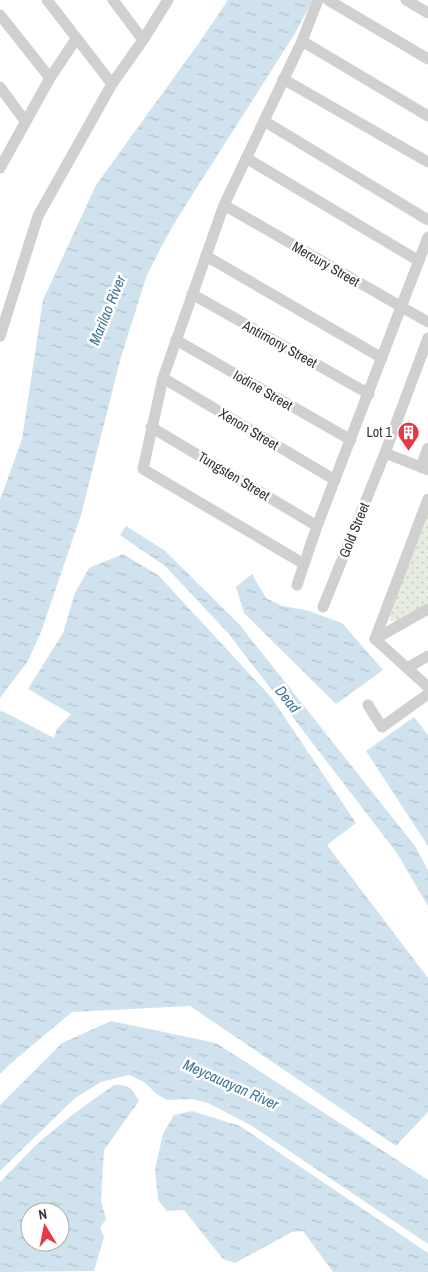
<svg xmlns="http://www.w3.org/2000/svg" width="428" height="1272" font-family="'Archivo Narrow',sans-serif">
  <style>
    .park { fill: url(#park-dots) }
    .water { fill: url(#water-ripples); fill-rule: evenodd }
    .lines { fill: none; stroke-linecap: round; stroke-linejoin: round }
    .street { stroke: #d0d0d0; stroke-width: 11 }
    .labels { text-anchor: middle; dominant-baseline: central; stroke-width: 5; stroke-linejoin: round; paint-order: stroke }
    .street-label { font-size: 14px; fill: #333; stroke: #fff }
    .poi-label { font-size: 14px; fill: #333; stroke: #fff; text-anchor: end }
    .water-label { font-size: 15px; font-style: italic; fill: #3f7597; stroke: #fff }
  </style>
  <defs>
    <pattern id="park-dots" width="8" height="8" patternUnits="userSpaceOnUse" patternTransform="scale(1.25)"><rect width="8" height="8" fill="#e6ecdf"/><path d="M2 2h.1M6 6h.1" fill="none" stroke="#c6cbc0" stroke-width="1.8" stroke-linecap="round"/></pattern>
    <pattern id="water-ripples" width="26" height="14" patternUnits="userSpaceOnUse" patternTransform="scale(1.25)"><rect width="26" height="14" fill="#cfe2ee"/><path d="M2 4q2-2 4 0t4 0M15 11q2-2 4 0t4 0" fill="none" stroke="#b2c2cd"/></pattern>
  </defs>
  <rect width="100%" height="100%" fill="#fff"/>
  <!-- park -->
  <path class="park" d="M428,515V605L399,621H390V613Z"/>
  <!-- water -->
  <g class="water">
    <path d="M228,0H313L294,35L187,203L167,236L147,275L121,357L81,515L41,632L28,661L0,698V500L22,439L43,300L96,185L199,43Z"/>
    <path d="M126,526L164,550L239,624L415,846L428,870V906L397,853L228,633L165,566L120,535Z"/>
    <path d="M123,554L158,575L271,697L356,823L327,845L428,978V1112L396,1146L190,1006L72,1012L10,1064L0,1074V712L2,711L54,738L57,729L71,714L28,689L63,633L75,593L89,568Z"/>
    <path d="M252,574L266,598L282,606L306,610L342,623L383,670L336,704L244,613L236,587Z"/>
    <path d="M414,717L428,735V846L366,751Z"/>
    <path d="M111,1021L216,1043L428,1180V1244L252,1126L208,1103L192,1099L167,1100L158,1095L144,1082L129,1075L101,1082L75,1098L0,1171V1105L62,1043Z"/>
    <path d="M114,1085C130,1085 131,1087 139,1101L104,1150L101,1201L106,1219L100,1228L104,1237L94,1271L0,1272V1182L38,1143L72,1115ZM30,1212H60V1242H30Z"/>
    <path d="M192,1111L240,1126L428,1253V1272H333L303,1231L292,1232L235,1263L223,1259L184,1210L167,1211L158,1200L155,1169L163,1134L174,1115Z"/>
  </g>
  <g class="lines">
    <!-- street -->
    <g class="street">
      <path d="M47,0L112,84"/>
      <path d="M113,0L143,40"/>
      <path d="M328,0L428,59"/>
      <path d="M406,0L428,13"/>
      <path d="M0,15L50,78"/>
      <path d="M302,41L428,116"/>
      <path d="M283,79L428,162"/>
      <path d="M0,87L25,121"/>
      <path d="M264,121L428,220"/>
      <path d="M246,158L419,261"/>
      <path d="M0,168L50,78L76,39"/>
      <path d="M224,205L428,322"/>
      <path d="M206,256L382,358"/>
      <path d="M192,294L369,394"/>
      <path d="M0,336L38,216L112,84L143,40L168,0"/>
      <path d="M176,340L351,440"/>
      <path d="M163,378L335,480"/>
      <path d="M151,427L317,526"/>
      <path d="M385,453L428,470"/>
      <path d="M421,467L428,448"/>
      <path d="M304,564L143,469L163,378L224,205L302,41L318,0"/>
      <path d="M297,585L317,526L428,237"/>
      <path d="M323,607L385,453L428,338"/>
      <path d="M375,639L428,499"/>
      <path d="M375,639L428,687"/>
      <path d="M375,639L428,609"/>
      <path d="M407,668L428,656"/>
      <path d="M368,705L382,727L428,694"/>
    </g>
  </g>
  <!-- icons -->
  <defs>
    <symbol id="building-pin" viewBox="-11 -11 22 30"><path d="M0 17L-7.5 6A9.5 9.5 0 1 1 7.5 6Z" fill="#e63946" stroke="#fff"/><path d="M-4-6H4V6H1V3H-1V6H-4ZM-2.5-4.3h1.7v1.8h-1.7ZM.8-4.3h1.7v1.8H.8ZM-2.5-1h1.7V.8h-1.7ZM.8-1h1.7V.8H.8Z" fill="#fff"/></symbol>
  </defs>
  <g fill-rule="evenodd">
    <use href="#building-pin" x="396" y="420" width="25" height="34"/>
  </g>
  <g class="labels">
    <!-- street labels -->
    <g class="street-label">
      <text transform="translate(326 264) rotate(30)">Mercury Street</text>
      <text transform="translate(280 344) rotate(29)">Antimony Street</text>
      <text transform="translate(263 390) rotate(30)">Iodine Street</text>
      <text transform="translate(249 429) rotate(31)">Xenon Street</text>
      <text transform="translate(234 476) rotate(31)">Tungsten Street</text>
      <text transform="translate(354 530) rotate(-68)">Gold Street</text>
    </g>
    <!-- poi labels -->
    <g class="poi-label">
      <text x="392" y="432">Lot 1</text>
    </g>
    <!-- water labels -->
    <g class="water-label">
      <text transform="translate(107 310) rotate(-68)">Marilao River</text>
      <text transform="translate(288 699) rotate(52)">Dead</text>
      <text transform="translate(231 1084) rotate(24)">Meycauayan River</text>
    </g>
  </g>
  <!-- north arrow -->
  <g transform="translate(45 1227) rotate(350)"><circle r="24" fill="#ffffff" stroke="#adadad"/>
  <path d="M0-4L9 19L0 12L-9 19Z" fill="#e63946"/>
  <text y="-8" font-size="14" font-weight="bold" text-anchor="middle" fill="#333333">N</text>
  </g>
</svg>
